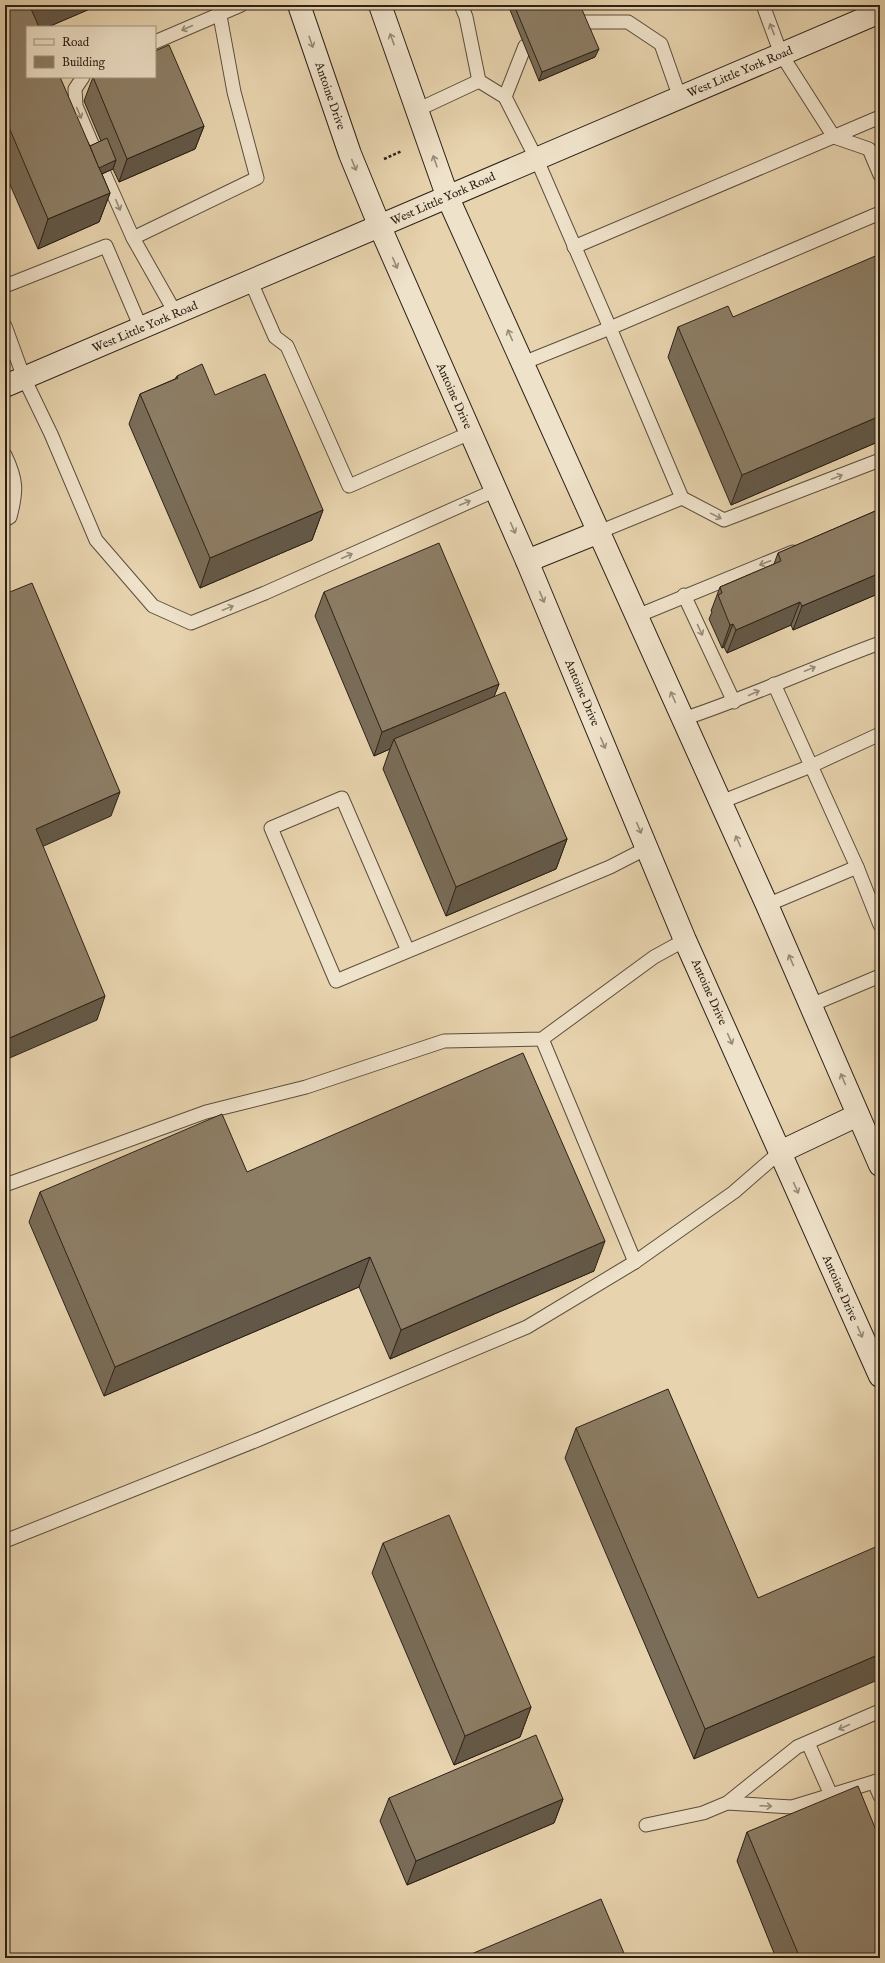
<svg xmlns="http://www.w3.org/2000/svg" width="885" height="1963" font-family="'IM FELL English',serif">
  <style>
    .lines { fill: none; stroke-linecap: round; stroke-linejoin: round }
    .lane-casing { stroke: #5b4e3d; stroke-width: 15 }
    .secondary-casing { stroke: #2c2117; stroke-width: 24 }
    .path { stroke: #2c2117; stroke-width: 2.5; stroke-dasharray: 3 2; stroke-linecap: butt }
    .lane { stroke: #efe2ca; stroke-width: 13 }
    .secondary { stroke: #efe2ca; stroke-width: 22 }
    .wall { fill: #796c58; stroke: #2c2117 }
    .shaded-wall { fill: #635847; stroke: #2c2117 }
    .building { fill: #8d7e66; stroke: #2c2117 }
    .oneway { stroke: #978b79 }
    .labels { text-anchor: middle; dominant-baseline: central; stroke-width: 3.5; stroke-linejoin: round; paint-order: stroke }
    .street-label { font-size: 12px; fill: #2c2117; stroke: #efe2ca }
  </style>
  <rect width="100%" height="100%" fill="#e7d3ae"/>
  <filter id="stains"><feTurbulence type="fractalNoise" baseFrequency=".005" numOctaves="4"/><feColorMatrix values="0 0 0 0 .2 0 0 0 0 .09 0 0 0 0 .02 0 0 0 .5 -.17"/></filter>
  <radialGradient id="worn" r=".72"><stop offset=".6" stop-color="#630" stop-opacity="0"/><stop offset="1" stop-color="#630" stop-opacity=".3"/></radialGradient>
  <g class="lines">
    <defs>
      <g id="lane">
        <path d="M763,5L781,54L834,137L869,149L880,175"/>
        <path d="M580,22H628L661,44L680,98"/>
        <path d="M155,42L241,5"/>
        <path d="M83,77L75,89L76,106L95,151"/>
        <path d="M479,81L505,97L537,160L610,328L523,363"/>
        <path d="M505,97L525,46"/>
        <path d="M417,110L479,81L466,17L461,5"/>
        <path d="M104,173L133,238L176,314"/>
        <path d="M133,238L257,178L234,92L218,5"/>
        <path d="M574,247L880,117"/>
        <path d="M251,282L275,337L287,346L349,486L470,433"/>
        <path d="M5,286L106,246L141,328"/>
        <path d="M5,326L24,378L51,434L96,540L153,606L191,623L265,593L496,490"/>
        <path d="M5,455C17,480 17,491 10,517L5,520"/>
        <path d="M682,498L724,520L880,460"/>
        <path d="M599,532L682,498L610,328L880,213"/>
        <path d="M684,595L734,702"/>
        <path d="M637,616L793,552"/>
        <path d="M774,684L857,867"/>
        <path d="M683,719C750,697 814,667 880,643"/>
        <path d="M721,802L811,766L880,734"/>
        <path d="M767,905L857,867L880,925"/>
        <path d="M408,951L342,798L271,828L336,981L610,867L647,848"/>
        <path d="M811,1005L880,976"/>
        <path d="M542,1039L635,1262"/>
        <path d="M5,1185L206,1112L306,1087L444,1041L542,1039L654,957L685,940"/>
        <path d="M5,1541L260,1439L527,1327L635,1262L734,1192L780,1152"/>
        <path d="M808,1743L831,1795"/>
        <path d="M874,1782L880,1796"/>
        <path d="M727,1803L792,1807L880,1780"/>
        <path d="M646,1825L703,1813L727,1803L797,1747L880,1711"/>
      </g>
      <g id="secondary">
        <path d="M299,5L350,154L380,227L527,561L685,940L880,1376"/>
        <path d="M380,5L448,198L767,905L880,1165"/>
        <path d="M5,386L880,12"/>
        <path d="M527,561L599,532"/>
        <path d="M780,1152L858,1115"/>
      </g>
    </defs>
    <!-- lane casing -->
    <use href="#lane" class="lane-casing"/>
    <!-- secondary casing -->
    <use href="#secondary" class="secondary-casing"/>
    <!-- path -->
    <path class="path" d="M384,159L402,151"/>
    <!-- lane -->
    <use href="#lane" class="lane"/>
    <!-- secondary -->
    <use href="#secondary" class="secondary"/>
  </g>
  <!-- wall -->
  <g class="wall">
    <path d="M5,5H99L48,27H27L90,146L101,141L84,101L93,77L204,126L195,149L119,182L113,169L102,174L110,193L99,222L38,249L5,173Z"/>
    <path d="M508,5H580L595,57L539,81Z"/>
    <path d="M733,317L880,441L731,505L668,357L678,327Z"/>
    <path d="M177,376L215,395L323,510L312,540L200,588L129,424L140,394L175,379Z"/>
    <path d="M880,509V593L793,630L791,625L727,653L724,647L722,648L709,619L712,612L711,611L720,587L774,564L778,553Z"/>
    <path d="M324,592L499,684L494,696L567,839L556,869L446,916L383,769L390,749L374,756L315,616Z"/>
    <path d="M247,1172L594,1271L390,1359L359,1287L104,1396L29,1222L40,1192Z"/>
    <path d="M576,1428L758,1598L694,1759L565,1458Z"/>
    <path d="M383,1543L531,1707L520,1737L454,1765L372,1573Z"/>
    <path d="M389,1798L563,1799L554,1823L407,1885L380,1821Z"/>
    <path d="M747,1832L880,1958H776L737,1861Z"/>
  </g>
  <!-- shaded-wall -->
  <g class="shaded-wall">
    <path d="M41,5H99L48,27H27L31,9Z"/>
    <path d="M599,49L595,57L539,81L542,72Z"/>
    <path d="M204,126L195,149L119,182L127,159Z"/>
    <path d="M116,160L113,169L92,178L95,169Z"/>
    <path d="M110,193L99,222L38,249L48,219Z"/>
    <path d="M880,416V441L731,505L742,475Z"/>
    <path d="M323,510L312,540L200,588L210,558Z"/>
    <path d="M880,573V593L793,630L802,606Z"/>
    <path d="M800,602L791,625L727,653L736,630Z"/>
    <path d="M733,624L724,647L722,648L730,625Z"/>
    <path d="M499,684L490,707L394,739L390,749L374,756L382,732Z"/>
    <path d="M120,792L111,816L28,853L36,829Z"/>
    <path d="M567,839L556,869L446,916L456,887Z"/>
    <path d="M105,996L97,1020L5,1060V1040Z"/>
    <path d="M605,1241L594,1271L390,1359L401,1330Z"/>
    <path d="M370,1257L359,1287L104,1396L115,1367Z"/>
    <path d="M880,1654V1679L694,1759L705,1729Z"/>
    <path d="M531,1707L520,1737L454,1765L465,1736Z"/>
    <path d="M563,1799L554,1823L407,1885L416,1861Z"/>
  </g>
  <!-- building -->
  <g class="building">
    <path d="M5,5H41L31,9L39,27H27V77H60L110,193L48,219L5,118Z"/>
    <path d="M514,5H580L599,49L542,72Z"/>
    <path d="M169,45L204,126L127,159L93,77H155V51Z"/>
    <path d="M107,138L116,160L99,168L90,146Z"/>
    <path d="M880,254V416L742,475L678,327L728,306L733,317Z"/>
    <path d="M202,364L215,395L265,374L323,510L210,558L140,394L178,378L177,376Z"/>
    <path d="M880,509V573L802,606L800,602L736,630L733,624L730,625L718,595L722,593L720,587L781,561L778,553Z"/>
    <path d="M439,543L499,684L382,732L324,592Z"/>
    <path d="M32,583L120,792L36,829L105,996L5,1040V594Z"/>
    <path d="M505,692L567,839L456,887L394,739Z"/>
    <path d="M523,1053L605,1241L401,1330L370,1257L115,1367L40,1192L222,1114L247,1172Z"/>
    <path d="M668,1389L758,1598L880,1545V1654L705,1729L576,1428Z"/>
    <path d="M449,1515L531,1707L465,1736L383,1543Z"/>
    <path d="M536,1735L563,1799L416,1861L389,1798Z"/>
    <path d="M858,1786L880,1840V1958H800L747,1832Z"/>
    <path d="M601,1899L626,1958H462Z"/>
  </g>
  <!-- one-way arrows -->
  <defs><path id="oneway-shaft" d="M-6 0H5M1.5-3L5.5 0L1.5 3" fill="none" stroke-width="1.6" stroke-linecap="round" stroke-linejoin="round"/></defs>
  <g class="oneway">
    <use href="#oneway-shaft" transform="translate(187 28) rotate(156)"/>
    <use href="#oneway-shaft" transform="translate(772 29) rotate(-111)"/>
    <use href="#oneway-shaft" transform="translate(392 39) rotate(-110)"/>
    <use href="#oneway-shaft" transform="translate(311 42) rotate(71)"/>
    <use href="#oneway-shaft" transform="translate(79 113) rotate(67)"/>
    <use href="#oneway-shaft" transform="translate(435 161) rotate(-109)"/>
    <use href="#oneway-shaft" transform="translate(354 165) rotate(68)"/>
    <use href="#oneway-shaft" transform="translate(118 205) rotate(67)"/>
    <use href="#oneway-shaft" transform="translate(395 263) rotate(67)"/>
    <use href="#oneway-shaft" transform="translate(510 335) rotate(-114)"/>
    <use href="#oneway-shaft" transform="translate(837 477) rotate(-22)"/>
    <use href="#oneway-shaft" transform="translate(465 503) rotate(-23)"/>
    <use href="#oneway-shaft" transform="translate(716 516) rotate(27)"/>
    <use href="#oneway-shaft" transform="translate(513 528) rotate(66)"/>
    <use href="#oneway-shaft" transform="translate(347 556) rotate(-24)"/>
    <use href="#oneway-shaft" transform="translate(765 563) rotate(159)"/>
    <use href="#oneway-shaft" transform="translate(542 597) rotate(67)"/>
    <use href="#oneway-shaft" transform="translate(228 608) rotate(-22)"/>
    <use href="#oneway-shaft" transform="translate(700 630) rotate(65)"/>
    <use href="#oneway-shaft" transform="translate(810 669) rotate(-22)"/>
    <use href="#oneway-shaft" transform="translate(754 693) rotate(-24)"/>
    <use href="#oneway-shaft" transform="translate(673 697) rotate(-114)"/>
    <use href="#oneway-shaft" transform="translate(603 743) rotate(67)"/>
    <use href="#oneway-shaft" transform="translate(639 828) rotate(67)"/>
    <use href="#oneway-shaft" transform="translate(738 841) rotate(-114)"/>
    <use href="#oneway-shaft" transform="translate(791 960) rotate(-113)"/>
    <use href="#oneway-shaft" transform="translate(730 1039) rotate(66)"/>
    <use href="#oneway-shaft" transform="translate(843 1079) rotate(-113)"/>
    <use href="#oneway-shaft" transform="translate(796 1188) rotate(66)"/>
    <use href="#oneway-shaft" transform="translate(860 1332) rotate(66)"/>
    <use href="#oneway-shaft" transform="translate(844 1727) rotate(156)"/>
    <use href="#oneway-shaft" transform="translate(766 1806) rotate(3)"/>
  </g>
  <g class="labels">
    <!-- street labels -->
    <g class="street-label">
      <text transform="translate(740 72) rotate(-23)">West Little York Road</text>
      <text transform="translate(330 96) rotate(71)">Antoine Drive</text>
      <text transform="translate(443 199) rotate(-24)">West Little York Road</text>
      <text transform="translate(145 327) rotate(-23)">West Little York Road</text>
      <text transform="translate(454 396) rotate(66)">Antoine Drive</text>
      <text transform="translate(582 693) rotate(67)">Antoine Drive</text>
      <text transform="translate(709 992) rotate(66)">Antoine Drive</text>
      <text transform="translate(840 1288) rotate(66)">Antoine Drive</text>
    </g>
  </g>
  <!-- margin -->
  <rect width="885" height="1963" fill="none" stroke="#e7d3ae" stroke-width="20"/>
  <rect x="6" y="6" width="873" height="1951" fill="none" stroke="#2c2117" stroke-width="2"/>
  <rect x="10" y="10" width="865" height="1943" fill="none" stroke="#2c2117"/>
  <!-- legend -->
  <rect x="26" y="26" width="130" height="52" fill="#efe2ca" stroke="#a19582"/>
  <rect x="34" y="39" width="20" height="6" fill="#efe2ca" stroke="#a19582"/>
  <text x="62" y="46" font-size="12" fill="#2c2117">Road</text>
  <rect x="34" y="56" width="20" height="12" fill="#8d7e66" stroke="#a19582"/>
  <text x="62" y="66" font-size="12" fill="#2c2117">Building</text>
  <rect width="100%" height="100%" filter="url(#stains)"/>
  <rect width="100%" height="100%" fill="url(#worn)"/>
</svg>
